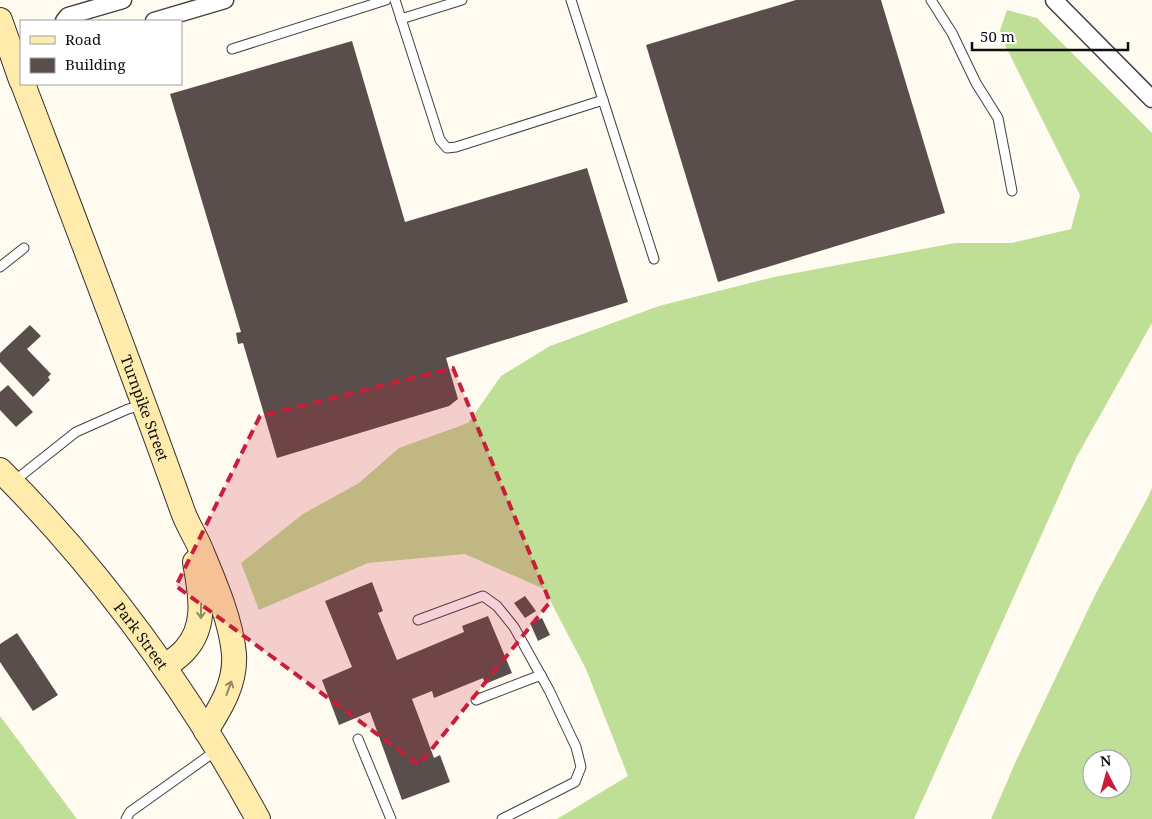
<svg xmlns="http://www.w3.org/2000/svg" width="1152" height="819" font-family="'Noto Serif',serif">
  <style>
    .forest { fill: #bfde96; fill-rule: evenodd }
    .building { fill: #594e4b }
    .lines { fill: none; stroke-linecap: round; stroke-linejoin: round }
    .lane-casing { stroke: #424242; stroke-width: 11 }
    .street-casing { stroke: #424242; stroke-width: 19 }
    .secondary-casing { stroke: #313131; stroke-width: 26 }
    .lane { stroke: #fff; stroke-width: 9 }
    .street { stroke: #fff; stroke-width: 16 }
    .secondary { stroke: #ffecac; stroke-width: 24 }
    .oneway { stroke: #938965 }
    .marked { fill: #c81e39; fill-opacity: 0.2; stroke: #c81e39; stroke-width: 4; stroke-dasharray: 10 6; stroke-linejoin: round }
    .labels { text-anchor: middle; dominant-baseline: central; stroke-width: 5; stroke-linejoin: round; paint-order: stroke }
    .street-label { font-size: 15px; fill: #0f0f0f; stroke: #fff }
  </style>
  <rect width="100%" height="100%" fill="#fffbf1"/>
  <!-- forest -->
  <g class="forest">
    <path d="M1007,10L1037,18L1152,133V323L1076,458L914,819H557L628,776L586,669L544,589L465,554L368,563L259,610L241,563L303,514L359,483L399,448L468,423L501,376L550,346L659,306L774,277L955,243H1012L1071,229L1080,195L999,33Z"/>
    <path d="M1152,488V819H991L1016,761L1096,593L1147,499ZM1092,759H1122V789H1092Z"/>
    <path d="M0,716L77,819H0Z"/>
  </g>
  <!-- building -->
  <g class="building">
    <path d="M796,0H881L945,213L718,282L646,45Z"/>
    <path d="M352,41L405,222L587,168L628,302L446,358L458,399L449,406L277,458L243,343L238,344L236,333L241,332L170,94Z"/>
    <path d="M30,325L41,336L27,349L51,374L48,377L50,380L33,397L0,362V353Z"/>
    <path d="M8,385L33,412L16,427L0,410V392Z"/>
    <path d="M372,582L383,611L378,613L397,660L464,632L462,626L488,616L512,673L485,684L483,678L434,698L432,691L412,699L434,758L440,755L450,782L402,800L370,712L339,725L322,680L352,667L325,601Z"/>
    <path d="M525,596L536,611L525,618L514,603Z"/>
    <path d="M542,618L550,635L538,641L530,623Z"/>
    <path d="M17,633L58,695L33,711L0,662V644Z"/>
  </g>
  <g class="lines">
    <defs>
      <g id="lane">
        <path d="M395,0L440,140L447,148L456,147L603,100L571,0"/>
        <path d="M931,0L952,33L976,83L998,118L1012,191"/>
        <path d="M401,19L462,0"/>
        <path d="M232,49L386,0"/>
        <path d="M603,100L654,259"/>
        <path d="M0,267L24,248"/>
        <path d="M13,482L76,432L128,409L144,405"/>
        <path d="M418,620L483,596L497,606L514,627L549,690L576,747L581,767L575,782L502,819"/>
        <path d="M476,700L541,675"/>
        <path d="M358,739L391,819"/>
        <path d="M126,819L130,812L217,750"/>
      </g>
      <g id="street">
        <path d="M1054,0L1152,99"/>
        <path d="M64,21L68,16L123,0"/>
        <path d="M154,21L225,0"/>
      </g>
      <g id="secondary">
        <path d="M0,20L21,80"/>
        <path id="s1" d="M23,84C77,226 132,369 183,512C188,526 196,537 201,550C214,581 231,620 234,654C236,683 221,707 206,731"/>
        <path id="s2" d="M0,470C103,573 188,691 258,819"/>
        <path d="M164,667C171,662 179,657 185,650C208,625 200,592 195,562"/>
      </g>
    </defs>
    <!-- lane casing -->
    <use href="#lane" class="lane-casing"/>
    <!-- street casing -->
    <use href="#street" class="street-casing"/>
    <!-- secondary casing -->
    <use href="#secondary" class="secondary-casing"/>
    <!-- lane -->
    <use href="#lane" class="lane"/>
    <!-- street -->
    <use href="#street" class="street"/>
    <!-- secondary -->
    <use href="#secondary" class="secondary"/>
  </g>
  <!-- one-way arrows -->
  <defs><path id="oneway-shaft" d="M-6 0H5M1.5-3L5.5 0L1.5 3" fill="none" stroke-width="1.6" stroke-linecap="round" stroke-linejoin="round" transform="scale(1.25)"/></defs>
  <g class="oneway">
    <use href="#oneway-shaft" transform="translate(201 611) rotate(91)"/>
    <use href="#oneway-shaft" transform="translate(229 688) rotate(-70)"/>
  </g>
  <!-- marked area -->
  <path class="marked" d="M453,368L550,602L419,765L176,586L260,416Z"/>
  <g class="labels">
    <!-- street labels -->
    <g class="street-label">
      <text stroke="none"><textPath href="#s1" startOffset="346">Turnpike Street</textPath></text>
      <text stroke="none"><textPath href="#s2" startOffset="218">Park Street</textPath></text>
    </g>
  </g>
  <!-- legend -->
  <rect x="20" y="20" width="162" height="65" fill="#ffffff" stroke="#9f9f9f"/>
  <rect x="30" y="36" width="25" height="8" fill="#ffecac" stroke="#9f9f9f"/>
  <text x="65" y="45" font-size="15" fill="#0f0f0f">Road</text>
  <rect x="30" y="58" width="25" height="15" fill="#594e4b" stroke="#9f9f9f"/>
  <text x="65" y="70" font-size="15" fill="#0f0f0f">Building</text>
  <!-- north arrow -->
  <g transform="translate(1107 774) rotate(354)"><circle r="24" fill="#ffffff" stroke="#9f9f9f"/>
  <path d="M0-4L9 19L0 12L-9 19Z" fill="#c81e39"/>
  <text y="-8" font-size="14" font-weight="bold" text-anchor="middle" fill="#0f0f0f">N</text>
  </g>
  <!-- scale -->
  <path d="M972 42v8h156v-8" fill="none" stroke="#0f0f0f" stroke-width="2.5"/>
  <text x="980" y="42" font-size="15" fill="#0f0f0f" stroke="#ffffff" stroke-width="4" paint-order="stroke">50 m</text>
</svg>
